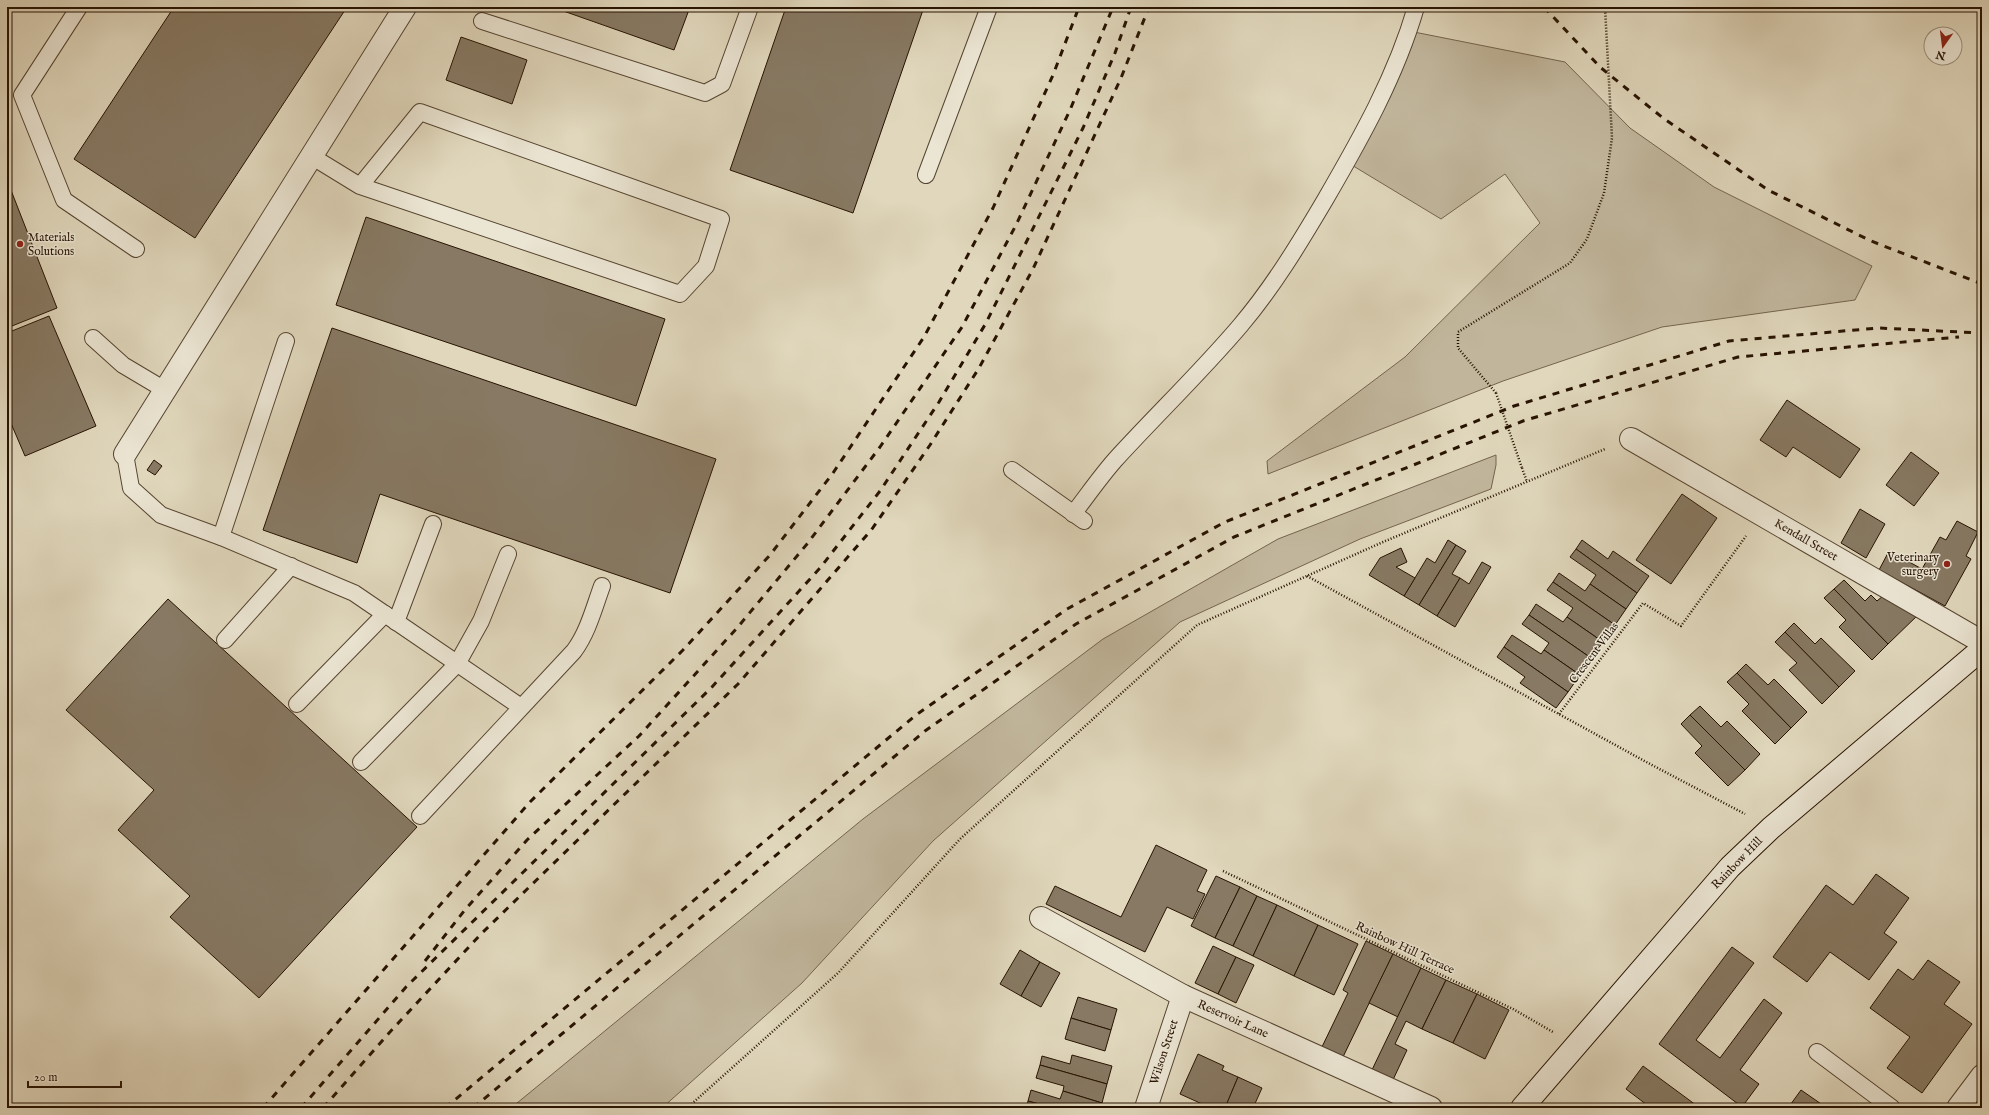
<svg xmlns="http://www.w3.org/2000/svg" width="1989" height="1115" font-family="'IM FELL English',serif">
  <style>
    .green { fill: #c1b69c; stroke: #74644f }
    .building { fill: #877963; stroke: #271302 }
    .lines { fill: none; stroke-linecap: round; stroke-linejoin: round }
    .service-casing { stroke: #554430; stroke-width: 18 }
    .minor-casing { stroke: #554430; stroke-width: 24 }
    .secondary-casing { stroke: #271302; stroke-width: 24 }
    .path { stroke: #271302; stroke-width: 2.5; stroke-dasharray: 1 2; stroke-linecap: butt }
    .service { stroke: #ebe5d3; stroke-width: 16 }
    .minor { stroke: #ebe5d3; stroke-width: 22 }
    .secondary { stroke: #ebe5d3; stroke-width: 22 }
    .rail { stroke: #271302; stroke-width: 3; stroke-dasharray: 7 7; stroke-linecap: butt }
    .path-bridge { stroke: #271302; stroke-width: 2.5; stroke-dasharray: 1 2; stroke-linecap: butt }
    .poi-dot { fill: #8f2418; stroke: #ebe5d3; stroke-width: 1.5 }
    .labels { text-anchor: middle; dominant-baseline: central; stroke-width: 3; stroke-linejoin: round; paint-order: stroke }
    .poi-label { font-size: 12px; fill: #271302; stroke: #ebe5d3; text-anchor: start }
    .street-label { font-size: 12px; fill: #271302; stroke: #ebe5d3 }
  </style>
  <rect width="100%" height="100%" fill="#e0d7bc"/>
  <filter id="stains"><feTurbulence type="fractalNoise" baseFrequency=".005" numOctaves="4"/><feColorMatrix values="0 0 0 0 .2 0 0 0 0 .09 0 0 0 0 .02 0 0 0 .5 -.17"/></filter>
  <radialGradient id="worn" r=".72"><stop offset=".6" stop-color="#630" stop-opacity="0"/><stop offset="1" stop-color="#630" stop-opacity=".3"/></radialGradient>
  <!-- green -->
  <g class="green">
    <path d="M1414,32L1565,62L1630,128L1714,187L1872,266L1855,300L1662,327L1503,381L1268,474L1267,461L1405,357L1540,223L1505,174L1441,219L1350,164Z"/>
    <path d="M1496,455V465L1491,489L1360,539L1180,622L933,841L802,983L662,1108H511L863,819L1103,639L1278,539Z"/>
  </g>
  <!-- building -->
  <g class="building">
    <path d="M174,7H347L195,238L74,159Z"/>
    <path d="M552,7H690L674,50Z"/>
    <path d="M786,7H924L853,213L730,170Z"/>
    <path d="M461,37L527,60L512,104L446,80Z"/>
    <path d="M7,180L57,308L7,328Z"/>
    <path d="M366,217L665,319L636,406L336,305Z"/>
    <path d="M49,316L96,426L25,456L7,414V333Z"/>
    <path d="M332,328L716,459L670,593L380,494L357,563L263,530Z"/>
    <path d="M1787,400L1860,449L1840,478L1793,447L1786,457L1760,440Z"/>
    <path d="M1911,452L1939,473L1914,506L1886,485Z"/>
    <path d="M154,460L162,466L155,475L147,470Z"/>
    <path d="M1682,494L1717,518L1671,584L1636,560Z"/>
    <path d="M1860,509L1885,524L1866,558L1841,543Z"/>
    <path d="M1957,521L1978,532L1966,556L1971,559L1945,606L1879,570L1889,551L1922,569L1940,537L1946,540Z"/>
    <path d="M1448,540L1456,545L1419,605L1404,596L1427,558L1435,563Z"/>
    <path d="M1582,540L1608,559L1613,551L1649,576L1637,593L1576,549Z"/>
    <path d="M1456,545L1466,551L1452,574L1460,578L1437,616L1419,605Z"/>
    <path d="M1401,548L1407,562L1396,567L1415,578L1404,596L1369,575L1380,558Z"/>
    <path d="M1576,549L1637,593L1626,609L1590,584L1596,575L1570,557Z"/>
    <path d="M1482,562L1491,567L1455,627L1437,616L1460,578L1469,584Z"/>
    <path d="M1559,573L1585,591L1590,584L1626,609L1615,625L1553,582Z"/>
    <path d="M1844,580L1865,601L1871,595L1877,601L1884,595L1919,614L1888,644L1834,589Z"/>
    <path d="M1553,582L1615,625L1603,642L1567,617L1573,608L1547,590Z"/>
    <path d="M1834,589L1888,644L1872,660L1839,627L1846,620L1824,598Z"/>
    <path d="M168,599L417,827L259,998L170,917L190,896L118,830L154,790L66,710Z"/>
    <path d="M1536,604L1563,622L1567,617L1603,642L1591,658L1529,615Z"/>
    <path d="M1529,615L1591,658L1580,675L1544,650L1549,643L1522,624Z"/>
    <path d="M1794,623L1815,644L1821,638L1855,671L1839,687L1785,632Z"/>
    <path d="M1785,632L1839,687L1822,704L1789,670L1797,663L1775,642Z"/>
    <path d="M1512,635L1541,654L1544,650L1580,675L1568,692L1504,647Z"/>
    <path d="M1504,647L1568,692L1556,708L1520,683L1525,677L1497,657Z"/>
    <path d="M1746,664L1768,685L1774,679L1807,712L1791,728L1737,673Z"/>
    <path d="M1737,673L1791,728L1775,744L1742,711L1749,704L1727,682Z"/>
    <path d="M1700,706L1721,727L1727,721L1760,754L1745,770L1690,715Z"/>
    <path d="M1690,715L1745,770L1728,786L1695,753L1702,746L1681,724Z"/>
    <path d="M1156,845L1207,870L1197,891L1205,894L1193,919L1167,907L1145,952L1046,904L1055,886L1121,917Z"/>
    <path d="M1876,874L1909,898L1884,933L1897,942L1869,980L1830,952L1807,982L1773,957L1826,885L1853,905Z"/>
    <path d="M1216,876L1240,887L1215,938L1191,926Z"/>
    <path d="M1240,887L1257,896L1233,946L1215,938Z"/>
    <path d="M1257,896L1277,905L1253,956L1233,946Z"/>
    <path d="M1277,905L1318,925L1294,976L1253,956Z"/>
    <path d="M1318,925L1358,944L1334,995L1294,976Z"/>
    <path d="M1366,941L1393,954L1341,1061L1320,1051L1348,993L1343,990Z"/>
    <path d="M1213,946L1236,957L1218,994L1195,983Z"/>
    <path d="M1732,947L1754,963L1696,1040L1720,1058L1764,999L1782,1013L1740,1070L1759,1084L1742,1107L1659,1044Z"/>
    <path d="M1020,950L1040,962L1021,996L1000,984Z"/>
    <path d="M1393,954L1421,968L1398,1017L1369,1003Z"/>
    <path d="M1236,957L1254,965L1236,1003L1218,994Z"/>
    <path d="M1928,960L1960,982L1944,1004L1972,1024L1922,1093L1887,1068L1910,1037L1870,1008L1898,969L1913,980Z"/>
    <path d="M1040,962L1060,973L1041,1007L1021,996Z"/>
    <path d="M1421,968L1446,980L1422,1029L1406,1021L1395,1044L1407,1050L1391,1084L1370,1074Z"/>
    <path d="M1446,980L1477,994L1453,1043L1422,1029Z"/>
    <path d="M1477,994L1509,1010L1485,1059L1453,1043Z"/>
    <path d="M1078,997L1117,1009L1111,1030L1071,1018Z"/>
    <path d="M1071,1018L1111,1030L1105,1051L1065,1039Z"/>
    <path d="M1198,1054L1224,1066L1222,1070L1238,1077L1225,1108H1211L1180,1094Z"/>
    <path d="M1072,1055L1112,1066L1107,1084L1040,1065L1042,1056L1070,1064Z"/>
    <path d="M1040,1065L1107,1084L1102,1103L1063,1091L1064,1086L1036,1078Z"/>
    <path d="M1643,1066L1700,1108H1651L1626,1089Z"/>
    <path d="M1238,1077L1262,1088L1253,1108H1225Z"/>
    <path d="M1031,1090L1060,1099L1063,1091L1102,1103L1100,1108H1053L1028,1101Z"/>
    <path d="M1801,1090L1827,1108H1788Z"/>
    <path d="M1028,1101L1053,1108H1026Z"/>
  </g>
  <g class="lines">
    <defs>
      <g id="service">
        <path d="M79,7L22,95L64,200L136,249"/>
        <path d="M482,21L705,93L722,84L750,7"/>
        <path d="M311,156L360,186L680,294L706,266L721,219L420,112L360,186"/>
        <path d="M926,175L989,7"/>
        <path d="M93,338L123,365L165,390"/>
        <path d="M125,454L131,488L161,515L221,537L354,593L521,707"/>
        <path d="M1012,470L1084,521"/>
        <path d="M1073,514C1087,496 1100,477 1115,460C1156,415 1200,373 1240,326C1273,287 1299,244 1325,200C1361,138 1396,76 1416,7"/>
        <path d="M221,537L286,341"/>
        <path d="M396,622L433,524"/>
        <path d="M225,640L291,566"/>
        <path d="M297,704L385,614"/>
        <path d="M361,762L457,664L481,621L508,554"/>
        <path d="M420,816L574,651C588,632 594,608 602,586"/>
        <path d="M1817,1052L1892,1108"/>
      </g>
      <g id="minor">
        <path d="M1631,439L1982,642"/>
        <path d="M125,454L405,7"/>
        <path d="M1041,918L1183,996L1431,1108"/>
        <path d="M1146,1108L1183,996"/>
        <path d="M1958,1108L1982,1076"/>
      </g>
      <path id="secondary" d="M1522,1108L1730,867L1771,828L1982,649"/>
    </defs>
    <!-- service casing -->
    <use href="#service" class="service-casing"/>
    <!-- minor casing -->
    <use href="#minor" class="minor-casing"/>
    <!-- secondary casing -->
    <use href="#secondary" class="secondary-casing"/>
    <!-- path -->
    <g class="path">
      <path d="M1496,393L1458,348V332L1570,263L1587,239L1604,193L1612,138L1605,7"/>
      <path d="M1522,468L1527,482"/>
      <path d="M1307,576L1650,764L1745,814"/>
      <path d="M1559,714L1643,603L1681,626L1746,536"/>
      <path d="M1223,871L1513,1009L1553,1032"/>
      <path d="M687,1108L839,972L960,839L1197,625L1383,542L1605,449"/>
    </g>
    <!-- service -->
    <use href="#service" class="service"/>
    <!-- minor -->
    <use href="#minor" class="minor"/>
    <!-- secondary -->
    <use href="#secondary" class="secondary"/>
    <!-- rail -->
    <g class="rail">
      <path d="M1544,7L1600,67L1632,93L1663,118L1768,190L1871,241L1982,284"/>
      <path d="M425,961L464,911L527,840L639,736L737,628L807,544L880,447L962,327L1016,225L1070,110L1113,7"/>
      <path d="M263,1108L530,802L683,650L770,555L833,473L924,337L993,208L1053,75L1079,7"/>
      <path d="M301,1108L406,987L712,687L820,568L880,491L939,402L986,323L1083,128L1115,53L1131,7"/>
      <path d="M323,1108L389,1033L481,934L738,684L872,529L930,445L979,368L1033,269L1121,78L1149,7"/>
      <path d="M445,1108L916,715L1067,609L1225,522L1514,406L1729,341L1878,328L1982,333"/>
      <path d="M473,1108L925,731L1076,624L1234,537L1523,421L1738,357L1959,337"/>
    </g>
    <!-- path-bridge -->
    <path class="path-bridge" d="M1496,393L1522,468"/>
  </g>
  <!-- markers -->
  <g class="poi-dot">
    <circle cx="20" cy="244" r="4"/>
    <circle cx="1947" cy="564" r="4"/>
  </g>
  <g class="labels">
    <!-- poi labels -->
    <g class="poi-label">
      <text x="28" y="237">Materials<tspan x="28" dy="14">Solutions</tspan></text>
      <text x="1939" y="557" text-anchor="end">Veterinary<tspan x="1939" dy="14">surgery</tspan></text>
    </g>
    <!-- street labels -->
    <g class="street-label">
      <text transform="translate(1806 540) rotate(30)">Kendall Street</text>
      <text transform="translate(1594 653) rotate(-53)">Crescent Villas</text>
      <text transform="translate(1737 863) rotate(-46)">Rainbow Hill</text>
      <text transform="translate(1405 948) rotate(25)">Rainbow Hill Terrace</text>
      <text transform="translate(1233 1019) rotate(24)">Reservoir Lane</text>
      <text transform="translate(1164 1052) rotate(-72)">Wilson Street</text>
    </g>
  </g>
  <!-- margin -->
  <rect width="1989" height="1115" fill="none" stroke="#e0d7bc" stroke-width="24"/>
  <rect x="8" y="8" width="1973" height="1099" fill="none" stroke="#271302" stroke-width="2"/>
  <rect x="12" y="12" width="1965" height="1091" fill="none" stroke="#271302"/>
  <!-- north arrow -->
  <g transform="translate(1943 46) rotate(194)"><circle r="19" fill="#ebe5d3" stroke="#9d917f"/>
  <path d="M0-3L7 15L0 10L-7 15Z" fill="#8f2418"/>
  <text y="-6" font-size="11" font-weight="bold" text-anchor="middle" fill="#271302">N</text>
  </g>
  <!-- scale -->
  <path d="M28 1081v6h93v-6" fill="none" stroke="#271302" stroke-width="2"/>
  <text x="34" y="1081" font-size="12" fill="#271302" stroke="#ebe5d3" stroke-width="3" paint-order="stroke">20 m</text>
  <rect width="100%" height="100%" filter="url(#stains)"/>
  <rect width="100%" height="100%" fill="url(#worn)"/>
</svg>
